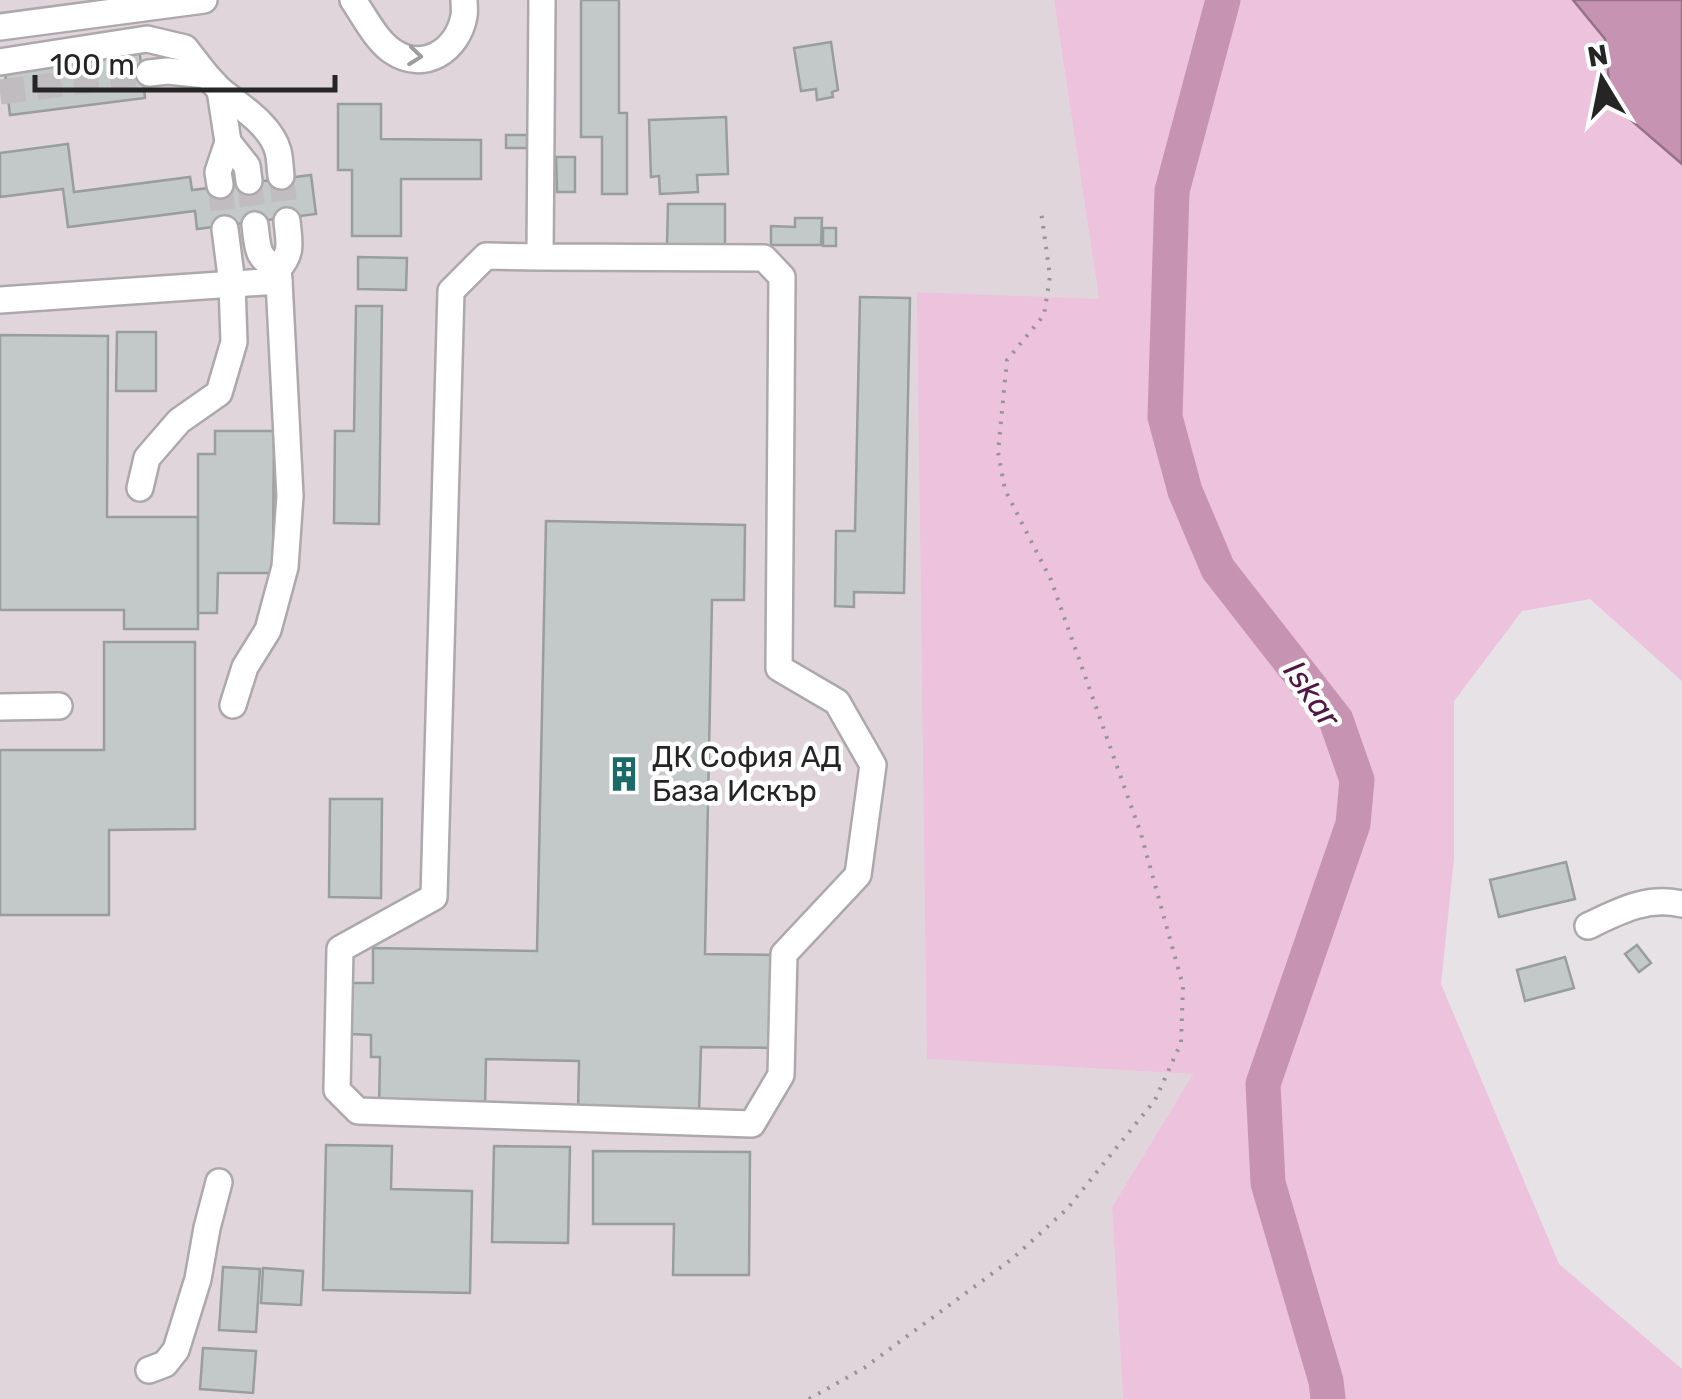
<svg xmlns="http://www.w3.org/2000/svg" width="1682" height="1399" font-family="Rubik,sans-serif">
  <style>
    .built { fill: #e1d5dc }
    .green { fill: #ecc2dc }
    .water { fill: #c693b3; stroke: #967289; stroke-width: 2.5 }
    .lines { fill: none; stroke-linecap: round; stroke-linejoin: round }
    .river { stroke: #c693b3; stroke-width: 35 }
    .building { fill: #c3c9c9; stroke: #989e9d; stroke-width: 2.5 }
    .minor-tunnel { stroke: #c0bcbf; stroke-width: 25; stroke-dasharray: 25 12; stroke-linecap: butt }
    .minor-casing { stroke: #aca8ab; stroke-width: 30 }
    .path { stroke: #979496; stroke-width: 4; stroke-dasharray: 2.5 8; stroke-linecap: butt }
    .minor { stroke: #fff; stroke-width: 25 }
    .oneway { stroke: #9d9d9d }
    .labels { text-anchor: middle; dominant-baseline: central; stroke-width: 9; stroke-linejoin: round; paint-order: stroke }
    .poi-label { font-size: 30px; fill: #262526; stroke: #fff; text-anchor: start }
    .water-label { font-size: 32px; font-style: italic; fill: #521642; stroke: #fff }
  </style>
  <rect width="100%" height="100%" fill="#e7e2e5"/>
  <!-- built -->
  <path class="built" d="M0,0H1054L1099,300L918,292L928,1059L1193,1074L1112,1207L1123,1399H0Z"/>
  <!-- green -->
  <path class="green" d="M1054,0H1573L1605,39L1611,103L1682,164V681L1590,599L1522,611L1454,701V858L1441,984L1559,1264L1682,1369V1399H1123L1112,1207L1193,1074L927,1059L917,292L1099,299Z"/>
  <!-- water -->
  <path class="water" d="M1573,0H1682V164L1611,103L1605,39Z"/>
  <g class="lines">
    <!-- river -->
    <path class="river" d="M1223,0L1172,191L1165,417L1185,491L1218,569L1336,720L1357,780L1353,824L1263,1084L1268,1183L1326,1381L1328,1399"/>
  </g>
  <!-- building -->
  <g class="building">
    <path d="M581,0H619V113H627V194H602V137H581Z"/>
    <path d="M831,42L838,90L832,92L833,97L817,100L816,89L801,91L794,48Z"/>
    <path d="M139,47L145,98L10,115L4,64Z"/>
    <path d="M338,104H381V139L481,140V179H401V236H352V170H338Z"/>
    <path d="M726,117L728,174L697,175L698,192L660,194L659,176L651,177L649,120Z"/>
    <rect x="506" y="135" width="21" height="13"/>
    <path d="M68,144L74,192L190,177L192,190L311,175L316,214L197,229L195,211L68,227L63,189L0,197V153Z"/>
    <path d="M556,157H575V192H557Z"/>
    <path d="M668,204H725V245H667Z"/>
    <path d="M795,218H822L821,245H771V226L795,227Z"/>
    <rect x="823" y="228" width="13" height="18"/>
    <path d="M358,257L407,258L406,290L358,289Z"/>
    <path d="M860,297L910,298L904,593L854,592V607L835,606L836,531H855Z"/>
    <path d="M356,306H382L379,524L334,523L335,431H354Z"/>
    <path d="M117,332H156V391H116Z"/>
    <path d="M0,335L108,336L107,517H198V629H124V610H0Z"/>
    <path d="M215,431H274L273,573H218L217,613H198V454H215Z"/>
    <path d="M546,521L745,525L744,600H712L705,954L777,955L775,1048L701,1047L699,1114L578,1112L579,1061L486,1059L485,1110L379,1108L380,1057H371V1035L351,1034L352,983H373V948L537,951Z"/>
    <path d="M104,642H195V829L109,830V915H0V750H104Z"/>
    <path d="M330,799H382L381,898L329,897Z"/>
    <path d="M1566,862L1575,899L1499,917L1490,880Z"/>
    <path d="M1637,945L1651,963L1639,972L1625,954Z"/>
    <path d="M1565,957L1574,988L1525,1001L1517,970Z"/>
    <path d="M326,1145L392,1146L391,1189L472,1191L470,1293L323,1290Z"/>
    <path d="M494,1146L570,1147L568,1243L492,1242Z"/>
    <path d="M593,1151L750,1152L749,1275H673L674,1224H593Z"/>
    <path d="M223,1267L260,1269L256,1332L219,1330Z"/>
    <path d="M263,1268L303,1271L301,1305L261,1303Z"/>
    <path d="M203,1348L256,1351L253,1393L200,1389Z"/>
  </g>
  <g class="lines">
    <!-- minor-tunnel -->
    <g class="minor-tunnel">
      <path d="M0,92L149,73"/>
      <path d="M281,176L287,221"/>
      <path d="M249,181L255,225"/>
      <path d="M220,185L225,229"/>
    </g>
    <defs>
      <g id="minor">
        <path d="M353,0C364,16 376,40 392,51C424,73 458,50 464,16C465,11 464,5 464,0"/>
        <path d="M0,27L204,0"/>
        <path d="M0,62L147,39L185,48L206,75"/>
        <path d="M149,73L168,71L206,75L220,90L228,142L218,172L220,185"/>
        <path d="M220,90C240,106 271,125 278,151C280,159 280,168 281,176"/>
        <path d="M228,142L247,166L249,181"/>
        <path d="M255,225C258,249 256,257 278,269"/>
        <path d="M540,257L764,258L782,277L779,668L837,702L873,765L858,875L784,954L781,1075L752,1124L358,1111L337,1090L340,949L434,897L451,291L486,256L540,257L542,0"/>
        <path d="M279,281L278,269C293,253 289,242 287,221"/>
        <path d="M0,300L279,281L290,496L285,567L268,630L245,667L233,705"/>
        <path d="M140,488L147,458L179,421L219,393L234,342L232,284L225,229"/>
        <path d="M0,707L59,706"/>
        <path d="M1588,926C1619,911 1647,896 1682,904"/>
        <path d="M149,1370L165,1364L176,1350L198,1279L207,1228L219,1182"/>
      </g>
    </defs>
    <!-- minor casing -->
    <use href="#minor" class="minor-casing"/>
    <!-- path -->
    <path class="path" d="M809,1399L864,1368L1012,1259L1067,1209L1155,1100L1181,1043L1183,986L1141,834L1051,580L1005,490L998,452L1007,360L1044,315L1050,276L1041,211"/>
    <!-- minor -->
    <use href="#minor" class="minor"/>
  </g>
  <!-- one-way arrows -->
  <defs><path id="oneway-chevron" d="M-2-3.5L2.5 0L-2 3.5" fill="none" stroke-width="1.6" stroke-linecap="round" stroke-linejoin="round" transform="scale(2.5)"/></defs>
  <use class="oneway" href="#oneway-chevron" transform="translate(415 56) rotate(6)"/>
  <!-- icons -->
  <defs>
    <symbol id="building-bare" viewBox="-9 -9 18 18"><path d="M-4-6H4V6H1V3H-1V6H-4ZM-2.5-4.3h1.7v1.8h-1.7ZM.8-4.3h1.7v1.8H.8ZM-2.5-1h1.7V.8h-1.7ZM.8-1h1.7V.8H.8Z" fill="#1b6969" stroke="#fff" stroke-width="2.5" paint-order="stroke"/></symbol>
  </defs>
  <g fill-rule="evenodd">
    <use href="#building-bare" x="599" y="749" width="50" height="50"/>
  </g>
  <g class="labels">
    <!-- poi labels -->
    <g class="poi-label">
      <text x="652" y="757">ДК София АД<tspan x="652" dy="34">База Искър</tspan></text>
    </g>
    <!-- water labels -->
    <g class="water-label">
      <text transform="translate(1312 694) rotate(55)">Iskar</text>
    </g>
  </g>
  <!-- north arrow -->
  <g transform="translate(1602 80) rotate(350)" stroke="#ffffff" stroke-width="8" paint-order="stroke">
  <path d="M0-8L18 38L0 25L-18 38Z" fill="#262526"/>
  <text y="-15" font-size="28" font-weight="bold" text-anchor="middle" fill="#262526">N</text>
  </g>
  <!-- scale -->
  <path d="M35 75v15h300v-15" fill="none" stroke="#262526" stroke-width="5"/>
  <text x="50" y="75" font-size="30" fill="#262526" stroke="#ffffff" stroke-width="8" paint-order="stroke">100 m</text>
</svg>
